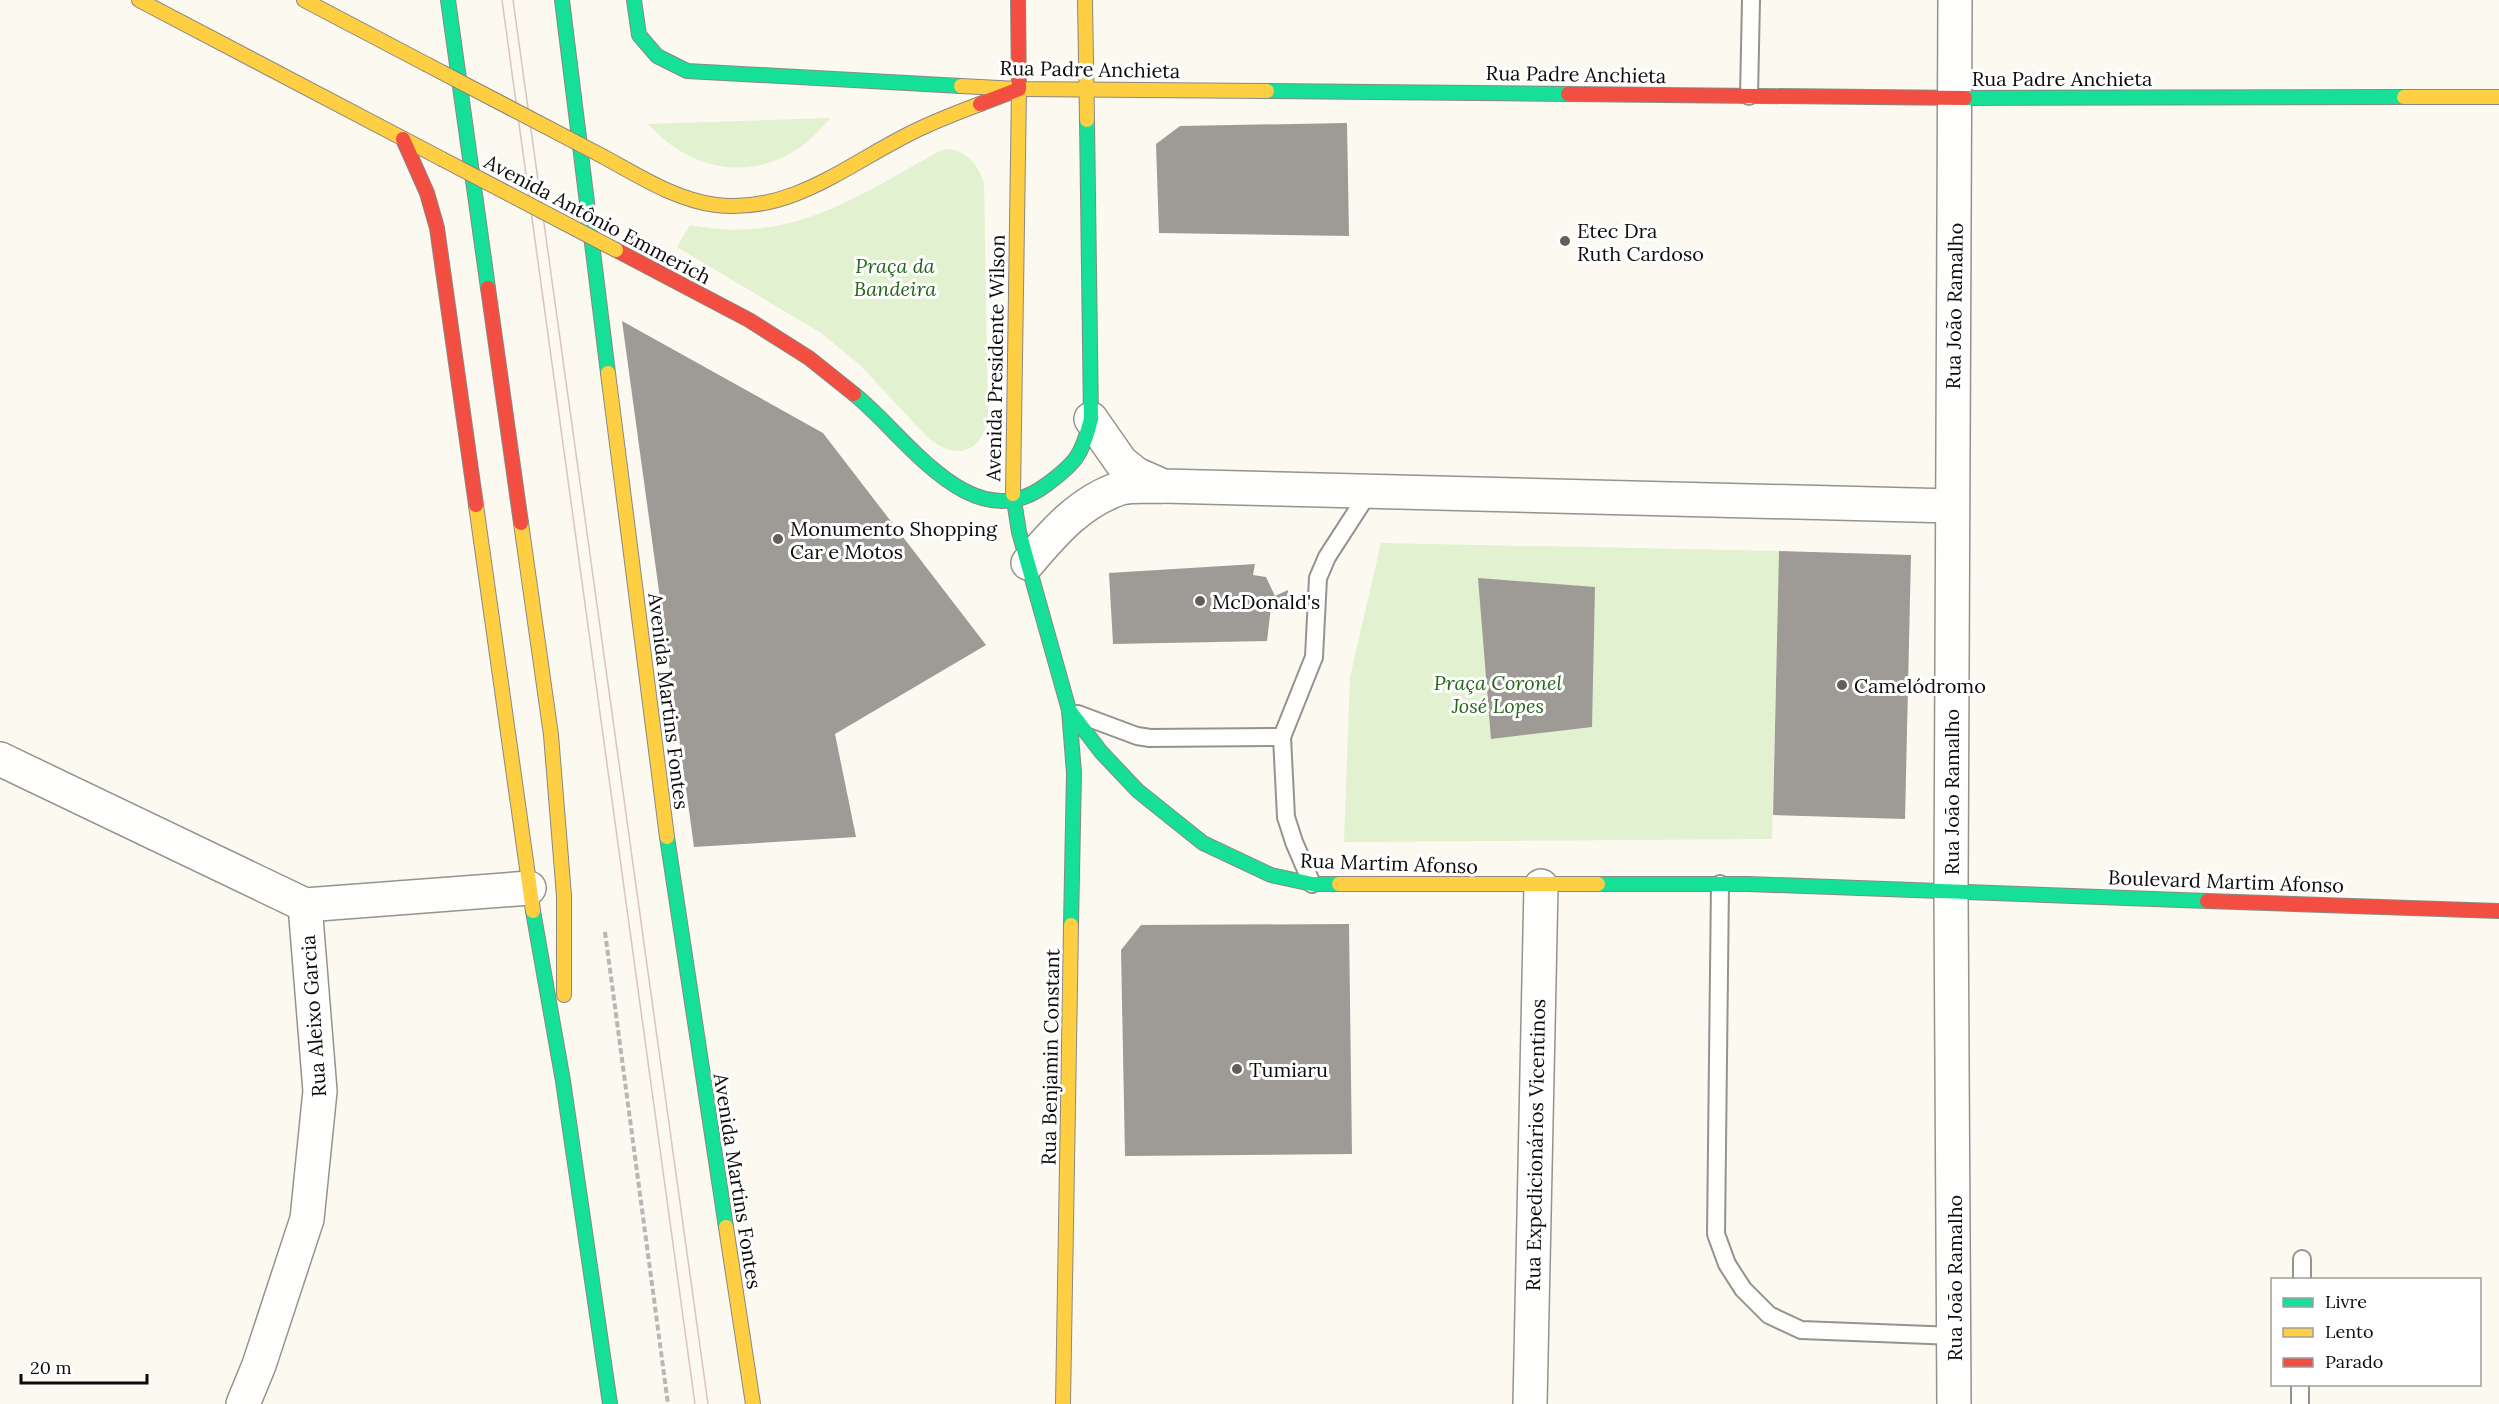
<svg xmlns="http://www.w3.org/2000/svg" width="2499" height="1404" font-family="Lora,serif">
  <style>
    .green { fill: #e2f1cf }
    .building { fill: #9e9b96 }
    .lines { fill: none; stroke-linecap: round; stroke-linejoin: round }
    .lane-casing { stroke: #94938f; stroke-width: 20 }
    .street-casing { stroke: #94938f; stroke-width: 36 }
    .fast-casing { stroke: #8a8985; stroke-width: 16 }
    .slow-casing { stroke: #8a8985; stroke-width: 16 }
    .jam-casing { stroke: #8a8985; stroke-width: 16 }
    .path { stroke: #b7b7b5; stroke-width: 4; stroke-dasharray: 6 3; stroke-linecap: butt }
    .lane { stroke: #fefefd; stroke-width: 16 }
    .street { stroke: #fefefd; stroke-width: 33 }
    .fast { stroke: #16e098; stroke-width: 14 }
    .slow { stroke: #ffcf43; stroke-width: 14 }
    .jam { stroke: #f24e42; stroke-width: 14 }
    .tram { stroke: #d7c4c3; stroke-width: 1.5 }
    .slow-bridge-casing { stroke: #81807c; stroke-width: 16; stroke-linecap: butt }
    .slow-bridge { stroke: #ffcf43; stroke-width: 14 }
    .poi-dot { fill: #605f5c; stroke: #fff; stroke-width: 2 }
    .labels { text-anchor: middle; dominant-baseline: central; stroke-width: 6; stroke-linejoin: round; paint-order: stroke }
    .street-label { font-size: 20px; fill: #0c0c0c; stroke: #fff }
    .poi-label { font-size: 20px; fill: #0c0c0c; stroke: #fff; text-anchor: start }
    .park-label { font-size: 20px; font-style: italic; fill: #25651b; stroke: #fff }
  </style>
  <rect width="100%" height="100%" fill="#fbf9f0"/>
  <!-- green -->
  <g class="green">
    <path d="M830,118C781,182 702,184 648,124Z"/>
    <path d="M949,149C968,152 978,165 984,183L988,421C978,455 956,459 929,439L860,365L821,333L677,247L690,225C791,245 856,197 940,151Z"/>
    <path d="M1381,543L1779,551L1772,839L1344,842L1350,677Z"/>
  </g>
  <!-- building -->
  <g class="building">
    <path d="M1347,123L1349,236L1159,233L1156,144L1180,126Z"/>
    <path d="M622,321L823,433L986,645L835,734L856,837L694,847Z"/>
    <path d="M1779,551L1911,555L1905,819L1773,815Z"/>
    <path d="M1255,564L1253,575L1266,577L1275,596L1288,590L1290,610L1271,607L1267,641L1113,644L1109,573Z"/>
    <path d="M1478,578L1595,587L1592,727L1491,739Z"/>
    <path d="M1349,924L1352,1154L1125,1156L1121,950L1141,925Z"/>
  </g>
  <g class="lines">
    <defs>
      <g id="lane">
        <path d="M1749,96L1751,0"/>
        <path d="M1078,714L1137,736L1150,738L1282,737"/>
        <path d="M1312,884L1294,842L1286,817L1282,737L1314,657L1318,578L1327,557L1369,492"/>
        <path d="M1720,884L1716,1234L1727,1264L1743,1289L1769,1315L1801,1330L1955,1336"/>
        <path d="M2302,1280V1259"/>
        <path d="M2300,1404V1384"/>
      </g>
      <g id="street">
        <path d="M1091,419L1121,462L1136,474L1163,486L1952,506"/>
        <path d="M1028,563C1054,532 1081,501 1121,488C1133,485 1150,487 1163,486"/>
        <path d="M0,759L305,905L529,888"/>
        <path d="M243,1404L259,1365L307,1219L320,1091L305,905"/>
        <path d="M1530,1404L1541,886"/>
        <path d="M1954,1404L1951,891L1955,0"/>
      </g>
      <g id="fast">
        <path d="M448,0L488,288"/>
        <path d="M562,0L608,373"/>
        <path d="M634,0L639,35L657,56L687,71L961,86"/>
        <path d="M1267,91L1568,94"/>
        <path d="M1965,98L2404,97"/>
        <path d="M854,394C906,435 971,541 1046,485C1076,463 1082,455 1091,419L1087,120"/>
        <path d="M1013,494L1019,532L1069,710L1101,752L1138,791L1203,843L1271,875L1312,884H1339"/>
        <path d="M1069,710L1074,773L1071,925"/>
        <path d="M667,837L726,1227"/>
        <path d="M1598,884H1748L2207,901"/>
        <path d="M533,911L563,1081L610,1404"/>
      </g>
      <g id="slow">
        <path d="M139,0L442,159"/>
        <path d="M304,0L426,64"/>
        <path d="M1085,0L1087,120"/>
        <path d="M961,86L1019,89L1267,91"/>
        <path d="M2404,97H2499"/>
        <path d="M604,157C639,176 676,200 716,205C790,214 847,165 909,134C932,122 956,113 980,104"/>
        <path d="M608,373L667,837"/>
        <path d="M1013,494L1019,89"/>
        <path d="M476,505L533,911"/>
        <path d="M521,523L551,735L564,896V995"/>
        <path d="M1339,884H1598"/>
        <path d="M726,1227L753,1404"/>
        <path d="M1063,1404L1071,925"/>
      </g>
      <g id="jam">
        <path d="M1568,94L1965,98"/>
        <path d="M980,104L1019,89L1018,0"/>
        <path d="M403,139L427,193L437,228L476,505"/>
        <path d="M616,250L749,320L809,358L854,394"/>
        <path d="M488,288L521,523"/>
        <path d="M2207,901L2499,911"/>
      </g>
    </defs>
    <!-- lane casing -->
    <use href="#lane" class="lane-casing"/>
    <!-- street casing -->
    <use href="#street" class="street-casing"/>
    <!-- fast casing -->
    <use href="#fast" class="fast-casing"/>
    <!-- slow casing -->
    <use href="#slow" class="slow-casing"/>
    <!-- jam casing -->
    <use href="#jam" class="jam-casing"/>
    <!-- path -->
    <path class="path" d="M605,932L668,1404"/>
    <!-- lane -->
    <use href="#lane" class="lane"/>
    <!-- street -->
    <use href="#street" class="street"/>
    <!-- fast -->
    <use href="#fast" class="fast"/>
    <!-- slow -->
    <use href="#slow" class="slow"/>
    <!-- jam -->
    <use href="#jam" class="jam"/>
    <!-- tram -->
    <g class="tram">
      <path d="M502,0L695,1404"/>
      <path d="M513,0L708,1404"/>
    </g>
    <defs>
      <g id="slow-bridge">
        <path d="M426,64L604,157"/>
        <path d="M442,159L616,250"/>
      </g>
    </defs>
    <!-- slow-bridge casing -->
    <use href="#slow-bridge" class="slow-bridge-casing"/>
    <!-- slow-bridge -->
    <use href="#slow-bridge" class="slow-bridge"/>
  </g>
  <!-- markers -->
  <g class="poi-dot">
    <circle cx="1565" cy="241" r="6"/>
    <circle cx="778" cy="539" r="6"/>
    <circle cx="1200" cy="601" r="6"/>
    <circle cx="1842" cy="685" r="6"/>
    <circle cx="1237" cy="1069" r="6"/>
  </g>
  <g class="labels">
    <!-- street labels -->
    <g class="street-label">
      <text transform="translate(1090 69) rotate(1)">Rua Padre Anchieta</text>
      <text transform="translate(1576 74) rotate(1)">Rua Padre Anchieta</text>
      <text x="2062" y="78">Rua Padre Anchieta</text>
      <text transform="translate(598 219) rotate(28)">Avenida Antônio Emmerich</text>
      <text transform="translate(1954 306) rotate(-89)">Rua João Ramalho</text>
      <text transform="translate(995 358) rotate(-89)">Avenida Presidente Wilson</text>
      <text transform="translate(669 701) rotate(83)">Avenida Martins Fontes</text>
      <text transform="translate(1951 792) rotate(-90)">Rua João Ramalho</text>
      <text transform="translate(1389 863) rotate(2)">Rua Martim Afonso</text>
      <text transform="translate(2226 881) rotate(2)">Boulevard Martim Afonso</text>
      <text transform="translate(313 1016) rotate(-94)">Rua Aleixo Garcia</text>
      <text transform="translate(1050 1057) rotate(-89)">Rua Benjamin Constant</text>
      <text transform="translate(1535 1145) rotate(-89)">Rua Expedicionários Vicentinos</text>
      <text transform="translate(738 1181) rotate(81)">Avenida Martins Fontes</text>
      <text transform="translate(1954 1278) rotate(-90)">Rua João Ramalho</text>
    </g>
    <!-- poi labels -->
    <g class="poi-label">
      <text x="1577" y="230">Etec Dra<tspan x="1577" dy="23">Ruth Cardoso</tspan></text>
      <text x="790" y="528">Monumento Shopping<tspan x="790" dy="23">Car e Motos</tspan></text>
      <text x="1212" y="601">McDonald's</text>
      <text x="1854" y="685">Camelódromo</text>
      <text x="1249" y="1069">Tumiaru</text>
    </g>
    <!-- park labels -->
    <g class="park-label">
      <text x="895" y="265">Praça da<tspan x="895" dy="23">Bandeira</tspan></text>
      <text x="1498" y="682">Praça Coronel<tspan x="1498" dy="23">José Lopes</tspan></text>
    </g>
  </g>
  <!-- legend -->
  <rect x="2271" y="1278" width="210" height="108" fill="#ffffff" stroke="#9e9e9e" stroke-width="1.5"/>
  <rect x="2283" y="1298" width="30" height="9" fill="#16e098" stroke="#9e9e9e" stroke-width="1.5"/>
  <text x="2325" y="1308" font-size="18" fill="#0c0c0c">Livre</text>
  <rect x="2283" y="1328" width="30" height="9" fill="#ffcf43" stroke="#9e9e9e" stroke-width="1.5"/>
  <text x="2325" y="1338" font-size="18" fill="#0c0c0c">Lento</text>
  <rect x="2283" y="1358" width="30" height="9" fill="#f24e42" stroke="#9e9e9e" stroke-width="1.5"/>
  <text x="2325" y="1368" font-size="18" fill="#0c0c0c">Parado</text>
  <!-- scale -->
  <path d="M21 1374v9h126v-9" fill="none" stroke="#0c0c0c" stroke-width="3"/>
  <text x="30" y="1374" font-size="18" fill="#0c0c0c" stroke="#ffffff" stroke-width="4.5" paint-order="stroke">20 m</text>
</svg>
